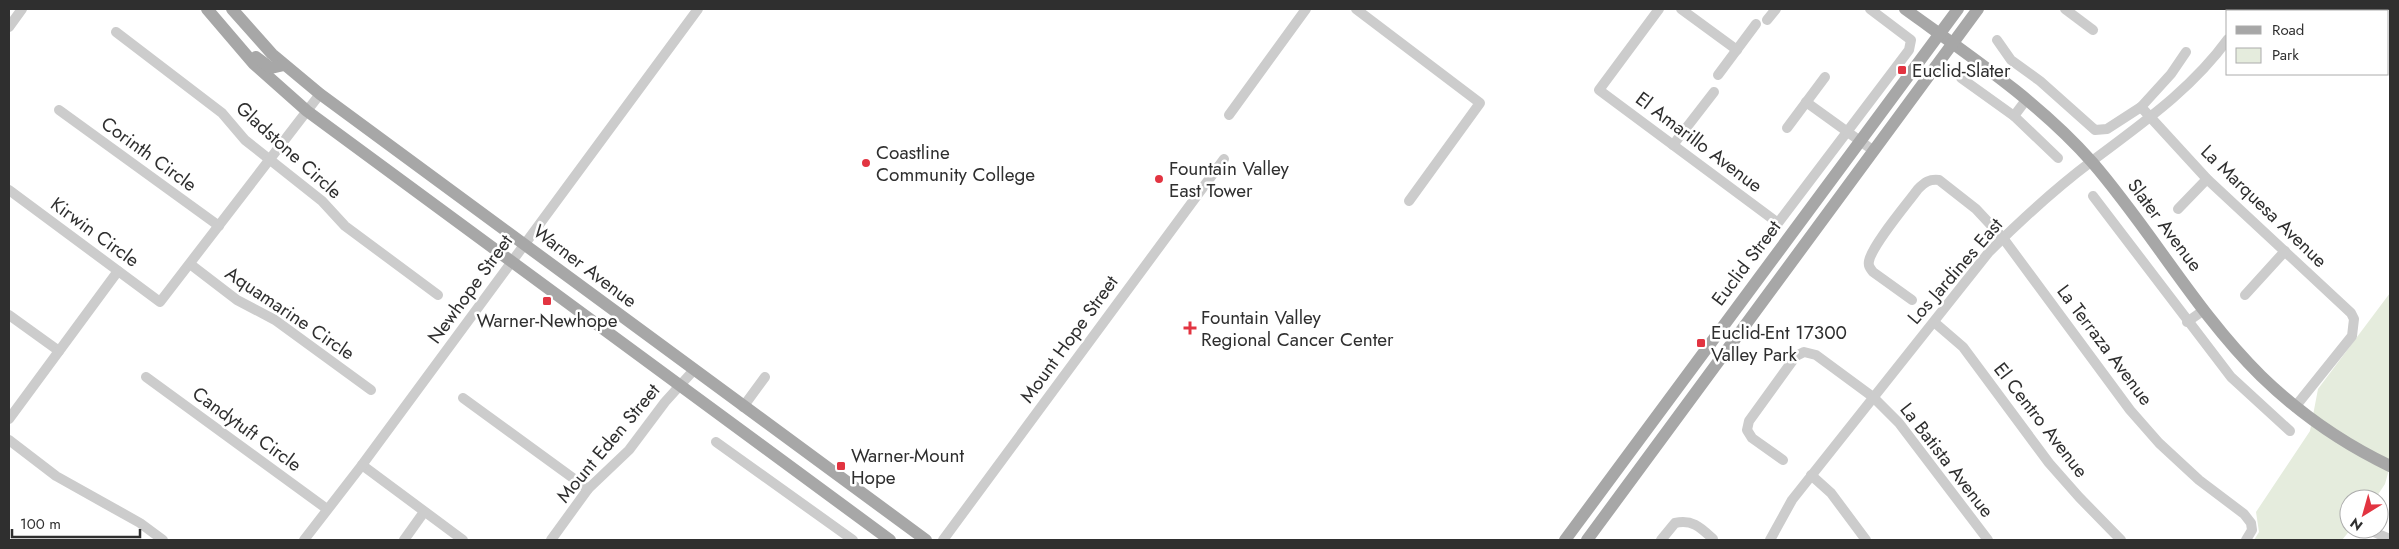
<svg xmlns="http://www.w3.org/2000/svg" width="2399" height="549" font-family="Jost,sans-serif">
  <style>
    .green { fill: #e5ecdd }
    .lines { fill: none; stroke-linecap: round; stroke-linejoin: round }
    .minor { stroke: #ccc; stroke-width: 10 }
    .major { stroke: #a7a7a7; stroke-width: 12 }
    .poi-dot { fill: #e23441; stroke: #fff; stroke-width: 2 }
    .labels { text-anchor: middle; dominant-baseline: central; stroke-width: 5; stroke-linejoin: round; paint-order: stroke }
    .poi-label { font-size: 19px; fill: #2f2f2f; stroke: #fff; text-anchor: start }
    .street-label { font-size: 19px; fill: #2f2f2f; stroke: #fff }
  </style>
  <rect width="100%" height="100%" fill="#fff"/>
  <!-- green -->
  <path class="green" d="M2390,293V466L2385,484L2375,499H2349V529H2351L2342,540H2254L2259,532L2256,512L2310,431L2318,389Z"/>
  <g class="lines">
    <!-- minor -->
    <g class="minor">
      <path d="M1356,9L1480,103L1409,201"/>
      <path d="M1659,9L1599,90L1778,223L1909,50L1911,40L1870,9"/>
      <path d="M1681,9L1737,50"/>
      <path d="M2065,9L2093,30"/>
      <path d="M2248,11L2249,9"/>
      <path d="M1767,20L1776,9"/>
      <path d="M9,27L22,9"/>
      <path d="M116,32L222,113L245,140L322,201L345,226L438,295"/>
      <path d="M1997,40L2011,60L2040,81L2095,130L2107,129L2141,107"/>
      <path d="M2186,52L2171,74L2141,107L2207,179L2351,313L2354,319L2352,336L2295,407"/>
      <path d="M1718,75L1756,24"/>
      <path d="M1961,78L2014,116L2058,158"/>
      <path d="M1806,102L1874,151"/>
      <path d="M59,110L219,226"/>
      <path d="M1229,115L1306,9"/>
      <path d="M2014,116L2026,100"/>
      <path d="M1787,128L1825,77"/>
      <path d="M1673,145L1714,92"/>
      <path d="M9,190L160,302L320,94"/>
      <path d="M2093,196L2231,377L2290,431"/>
      <path d="M2178,209L2207,179"/>
      <path d="M190,264L237,300L275,320L371,390"/>
      <path d="M2245,295L2285,251"/>
      <path d="M1912,300L1873,272C1870,268 1868,266 1869,261C1872,245 1907,204 1918,189C1925,182 1929,179 1939,180L1976,209L2003,238L2130,410L2159,443L2199,480L2244,514L2251,523L2252,530L2246,540"/>
      <path d="M9,315L59,351"/>
      <path d="M1934,322L1963,347L2049,463L2079,497L2121,540"/>
      <path d="M2187,322L2204,310"/>
      <path d="M146,377L327,509"/>
      <path d="M463,398L588,489"/>
      <path d="M743,407L765,377"/>
      <path d="M9,419L118,271"/>
      <path d="M9,440L56,476L140,523L163,540"/>
      <path d="M716,442L853,540"/>
      <path d="M1783,460L1752,438L1747,430L1749,421L1796,356L1804,352L1816,355L1873,397L1899,423L1988,540"/>
      <path d="M362,465L463,540"/>
      <path d="M1811,475L1831,493L1866,540"/>
      <path d="M2369,530L2390,539"/>
      <path d="M304,540L362,465L698,9"/>
      <path d="M404,540L424,512"/>
      <path d="M551,540L588,489L629,450L665,402L693,371"/>
      <path d="M943,540L1224,159"/>
      <path d="M1661,540L1675,523C1693,519 1701,528 1713,539"/>
      <path d="M1770,540L1792,500L1989,252C2021,220 2056,188 2092,161C2141,124 2191,90 2228,39"/>
    </g>
    <!-- major -->
    <g class="major">
      <path d="M207,9L254,64L307,111L890,540"/>
      <path d="M232,9L272,54L320,94L926,540"/>
      <path d="M1905,9C1970,56 2039,102 2092,162C2151,230 2196,312 2261,376C2299,413 2342,443 2390,466"/>
      <path d="M256,57L271,68L284,65"/>
      <path d="M1565,540L1958,9"/>
      <path d="M1587,540L1978,9"/>
    </g>
  </g>
  <!-- markers -->
  <g class="poi-dot">
    <rect x="1897" y="65" width="10" height="10" rx="2.5"/>
    <circle cx="866" cy="163" r="5"/>
    <circle cx="1159" cy="179" r="5"/>
    <rect x="542" y="296" width="10" height="10" rx="2.5"/>
    <path d="M1187.5 320.5h5v5h5v5h-5v5h-5v-5h-5v-5h5z"/>
    <rect x="1696" y="338" width="10" height="10" rx="2.5"/>
    <rect x="836" y="461" width="10" height="10" rx="2.5"/>
  </g>
  <g class="labels">
    <!-- poi labels -->
    <g class="poi-label">
      <text x="1912" y="70">Euclid-Slater</text>
      <text x="876" y="152">Coastline<tspan x="876" dy="22">Community College</tspan></text>
      <text x="1169" y="168">Fountain Valley<tspan x="1169" dy="22">East Tower</tspan></text>
      <text x="1201" y="317">Fountain Valley<tspan x="1201" dy="22">Regional Cancer Center</tspan></text>
      <text x="547" y="320" text-anchor="middle">Warner-Newhope</text>
      <text x="1711" y="332">Euclid-Ent 17300<tspan x="1711" dy="22">Valley Park</tspan></text>
      <text x="851" y="455">Warner-Mount<tspan x="851" dy="22">Hope</tspan></text>
    </g>
    <!-- street labels -->
    <g class="street-label">
      <text transform="translate(1699 142) rotate(37)">El Amarillo Avenue</text>
      <text transform="translate(289 150) rotate(42)">Gladstone Circle</text>
      <text transform="translate(149 154) rotate(36)">Corinth Circle</text>
      <text transform="translate(2264 206) rotate(44)">La Marquesa Avenue</text>
      <text transform="translate(2165 225) rotate(53)">Slater Avenue</text>
      <text transform="translate(95 232) rotate(36)">Kirwin Circle</text>
      <text transform="translate(1746 263) rotate(-53)">Euclid Street</text>
      <text transform="translate(585 266) rotate(37)">Warner Avenue</text>
      <text transform="translate(1955 271) rotate(-49)">Los Jardines East</text>
      <text transform="translate(470 289) rotate(-54)">Newhope Street</text>
      <text transform="translate(290 313) rotate(34)">Aquamarine Circle</text>
      <text transform="translate(1069 339) rotate(-54)">Mount Hope Street</text>
      <text transform="translate(2105 345) rotate(53)">La Terraza Avenue</text>
      <text transform="translate(2041 420) rotate(52)">El Centro Avenue</text>
      <text transform="translate(247 429) rotate(36)">Candytuft Circle</text>
      <text transform="translate(608 443) rotate(-50)">Mount Eden Street</text>
      <text transform="translate(1947 460) rotate(52)">La Batista Avenue</text>
    </g>
  </g>
  <!-- border -->
  <rect width="2399" height="549" fill="none" stroke="#2f2f2f" stroke-width="20"/>
  <!-- legend -->
  <rect x="2226" y="10" width="162" height="65" fill="#ffffff" stroke="#acacac"/>
  <rect x="2236" y="26" width="25" height="8" fill="#a7a7a7" stroke="#acacac"/>
  <text x="2272" y="35" font-size="15" fill="#2f2f2f">Road</text>
  <rect x="2236" y="48" width="25" height="15" fill="#e5ecdd" stroke="#acacac"/>
  <text x="2272" y="60" font-size="15" fill="#2f2f2f">Park</text>
  <!-- north arrow -->
  <g transform="translate(2364 514) rotate(217)"><circle r="24" fill="#ffffff" stroke="#acacac"/>
  <path d="M0-4L9 19L0 12L-9 19Z" fill="#e23441"/>
  <text y="-8" font-size="14" font-weight="bold" text-anchor="middle" fill="#2f2f2f">N</text>
  </g>
  <!-- scale -->
  <path d="M12 529v8h128v-8" fill="none" stroke="#2f2f2f" stroke-width="2.5"/>
  <text x="20" y="529" font-size="15" fill="#2f2f2f" stroke="#ffffff" stroke-width="4" paint-order="stroke">100 m</text>
</svg>
